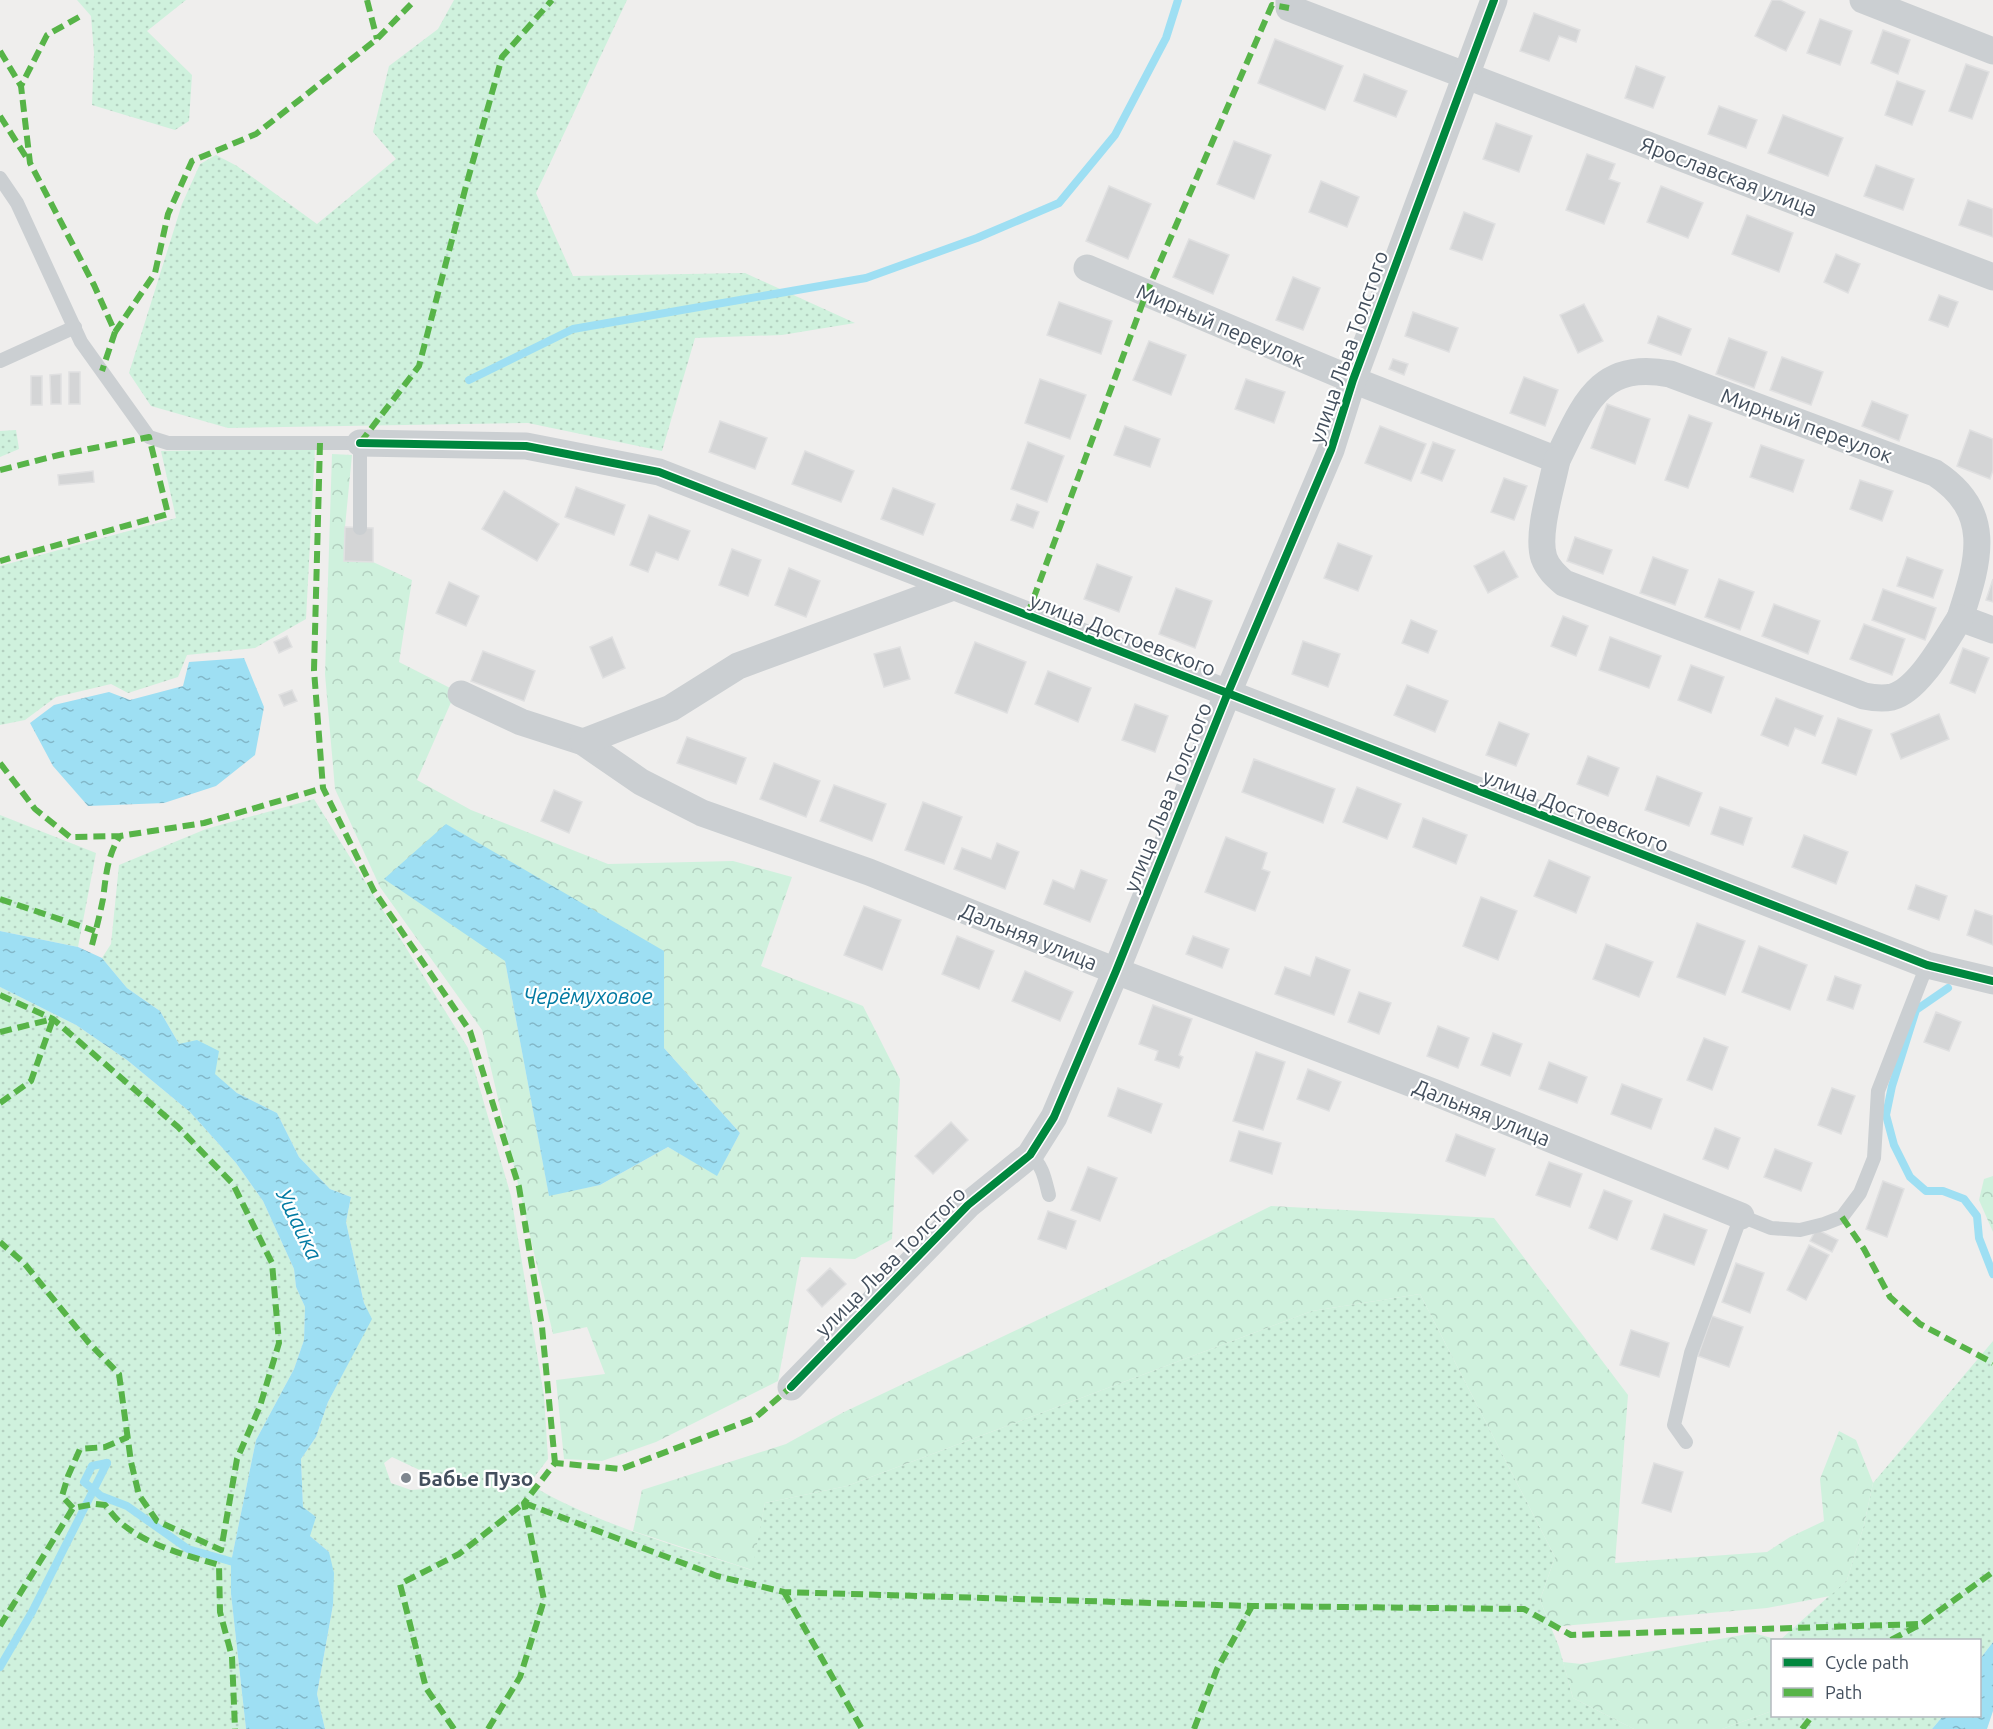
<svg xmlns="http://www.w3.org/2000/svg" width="1993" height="1729" font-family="Ubuntu,sans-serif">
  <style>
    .grass { fill: url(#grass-dots); fill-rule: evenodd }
    .forest { fill: url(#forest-crowns); fill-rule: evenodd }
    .water { fill: url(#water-ripples) }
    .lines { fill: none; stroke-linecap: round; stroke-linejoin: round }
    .stream { stroke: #9edff3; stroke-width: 8 }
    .building { fill: #d4d5d6; stroke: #e0e0e1; stroke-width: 1.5 }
    .service { stroke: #cbcfd2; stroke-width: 14 }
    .minor { stroke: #cbcfd2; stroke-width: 27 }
    .quiet { stroke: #57b448; stroke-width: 6; stroke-dasharray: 12 6; stroke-linecap: butt }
    .cycleway-casing { stroke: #fff; stroke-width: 11 }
    .cycleway { stroke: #00873e; stroke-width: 8 }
    .poi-dot { fill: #7f878f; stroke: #fff; stroke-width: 2 }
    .labels { text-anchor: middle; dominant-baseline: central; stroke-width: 4.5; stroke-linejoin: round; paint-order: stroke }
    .street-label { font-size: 21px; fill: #434f5d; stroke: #fff }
    .poi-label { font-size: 21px; font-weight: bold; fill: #434f5d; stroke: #fff; text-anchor: start }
    .water-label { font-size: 22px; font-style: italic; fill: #027aa3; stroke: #fff }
  </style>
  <defs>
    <pattern id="grass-dots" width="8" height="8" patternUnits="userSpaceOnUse" patternTransform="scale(1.5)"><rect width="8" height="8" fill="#cff1dd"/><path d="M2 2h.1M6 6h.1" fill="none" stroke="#b3d0c0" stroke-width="1.8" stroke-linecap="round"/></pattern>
    <pattern id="forest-crowns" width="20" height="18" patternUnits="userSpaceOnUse" patternTransform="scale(1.5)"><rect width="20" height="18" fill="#cff1dd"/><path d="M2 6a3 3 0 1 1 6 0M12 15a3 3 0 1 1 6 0" fill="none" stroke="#b3d0c0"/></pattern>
    <pattern id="water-ripples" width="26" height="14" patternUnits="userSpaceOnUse" patternTransform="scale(1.5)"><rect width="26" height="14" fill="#9edff3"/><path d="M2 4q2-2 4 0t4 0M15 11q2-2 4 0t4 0" fill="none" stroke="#82b7c8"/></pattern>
  </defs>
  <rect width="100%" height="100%" fill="#efeeed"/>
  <!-- grass -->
  <g class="grass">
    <path d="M77,0H186L147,31L192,75L189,121L175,130L92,105L94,53L91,16Z"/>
    <path d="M454,0H627L536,193L573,276L745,273L855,323L782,335L695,338L662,451L528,423L228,428L151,406L129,373L182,204L200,164L216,155L237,166L317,224L396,159L373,132L389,66L438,29Z"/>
    <path d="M16,430L19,449L0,457V431Z"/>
    <path d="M315,448L306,619L255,648L187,655L178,677L128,693L111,684L56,697L25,720L0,725V566L176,518L161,451Z"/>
    <path d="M314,799L468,1048L511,1196L544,1396L548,1459L529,1484C595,1524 679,1546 751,1570L765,1503L847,1486L1312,1311L1420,1294L1555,1557L1540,1600L1559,1647L1573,1698L1634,1729H325L317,1694L333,1605L329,1552L310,1536L303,1507L301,1459L316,1437L328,1402L371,1319L364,1303L346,1222L351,1197L330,1189L299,1157L277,1113L237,1093L179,1044L160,1011L127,988L102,958L111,944L119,865L206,829ZM392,1457L428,1474V1483L424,1489L411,1490L391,1483L384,1463Z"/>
    <path d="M0,815L96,853L78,947L0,931Z"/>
    <path d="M0,987L76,1025L127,1060L190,1112L236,1163L263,1201L294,1269L296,1287L305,1307L304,1340L294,1369L256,1440L231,1562V1594L246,1729H0Z"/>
    <path d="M1993,1341V1642L1980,1659V1640H1780L1847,1580L1864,1525L1873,1483Z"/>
    <path d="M1772,1711V1716H1943L1932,1729H1722Z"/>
  </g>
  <!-- forest -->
  <g class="forest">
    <path d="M332,454L352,455L345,527L344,561L373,562L412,580L399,662L456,691L417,780L471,810L608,864L733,861L792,877L761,966L863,1006L900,1079L892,1239L855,1259L801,1257L778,1381L656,1442L602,1461L564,1459L556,1380L605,1374L587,1327L553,1334L482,1030L380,887L335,789L325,674ZM664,951V1048L740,1133L717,1175L668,1147L600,1185L549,1195L505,961Z"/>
    <path d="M1993,1176V1232L1979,1200L1984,1179Z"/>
    <path d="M1271,1206L1494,1218L1628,1395L1615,1563L1767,1552L1790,1537L1824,1521L1820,1479L1839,1431L1856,1440L1873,1483L1864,1525L1847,1580L1830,1596L1767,1608L1551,1627L1540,1600L1555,1557L1420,1294L1312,1311L847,1486L765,1503L752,1570L633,1531L642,1490L786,1444L842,1413L1124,1279Z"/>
    <path d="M1753,1633L1779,1640H1772V1711L1722,1729H1634L1573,1698L1563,1662L1581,1664Z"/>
  </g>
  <!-- water -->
  <g class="water">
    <path d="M244,658L264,707L255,755L216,786L164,803L88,806L53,766L30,723L54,705L109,692L130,700L183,686L189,662Z"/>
    <path d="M446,824L664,951V1048L740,1133L717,1176L668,1147L600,1185L549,1196L505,961L384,879Z"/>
    <path d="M0,931L78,947L102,958L127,988L160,1011L179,1044L197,1040L219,1051L215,1074L237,1093L277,1113L299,1157L330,1189L351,1197L346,1222L364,1303L372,1319L328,1402L316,1437L301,1459L303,1507L316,1517L310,1536L329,1552L334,1573L333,1605L317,1694L325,1729H246L231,1594V1562L256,1440L294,1369L304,1340L305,1307L296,1287L294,1269L263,1201L236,1163L190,1112L127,1060L76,1025L0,987Z"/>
    <path d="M1993,1642V1711L1987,1729H1932L1943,1716H1980V1659Z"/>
  </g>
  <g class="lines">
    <!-- stream -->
    <g class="stream">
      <path d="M469,380L573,329L866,278L977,238L1059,203L1115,135L1166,38L1178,0"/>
      <path d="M1948,988L1916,1010L1892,1086L1886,1115L1894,1145L1910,1177L1926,1191H1943L1964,1199L1977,1216L1979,1238L1993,1274"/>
      <path d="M107,1463L92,1466L84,1482L101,1496L127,1506L188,1549L240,1564"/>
      <path d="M0,1667L32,1612L107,1463"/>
    </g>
  </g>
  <!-- building -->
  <g class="building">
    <path d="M1772,0H1780L1805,12L1786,51L1755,36Z"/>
    <path d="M1534,13L1580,30L1576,42L1559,36L1549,61L1520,51Z"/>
    <path d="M1820,19L1852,31L1840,65L1807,53Z"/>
    <path d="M1883,30L1910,40L1898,74L1871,63Z"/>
    <path d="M1275,39L1343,66L1325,110L1258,83Z"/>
    <path d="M1966,64L1989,72L1972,119L1949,111Z"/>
    <path d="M1636,66L1665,77L1653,108L1625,98Z"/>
    <path d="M1364,74L1407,91L1396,117L1354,101Z"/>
    <path d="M1897,81L1925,91L1912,125L1885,115Z"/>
    <path d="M1719,106L1757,120L1746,148L1708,134Z"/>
    <path d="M1783,115L1843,138L1828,176L1768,153Z"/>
    <path d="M1496,123L1532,136L1519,172L1483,159Z"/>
    <path d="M1234,141L1271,155L1254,199L1217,184Z"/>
    <path d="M1587,154L1615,164L1609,179L1620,183L1604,224L1566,210Z"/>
    <path d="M1876,165L1914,179L1903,210L1864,196Z"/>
    <path d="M1321,181L1359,197L1347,227L1309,212Z"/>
    <path d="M1109,186L1151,204L1128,259L1086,241Z"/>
    <path d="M1661,186L1703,203L1688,238L1647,222Z"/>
    <path d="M1968,200L1993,209V237L1959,225Z"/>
    <path d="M1464,212L1495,224L1482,260L1450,249Z"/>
    <path d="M1747,215L1793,233L1779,272L1732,254Z"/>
    <path d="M1189,239L1229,255L1213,294L1173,277Z"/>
    <path d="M1836,254L1860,264L1848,293L1824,282Z"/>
    <path d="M1293,277L1320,288L1303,330L1276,320Z"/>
    <path d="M1939,295L1958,302L1948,327L1929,320Z"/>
    <path d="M1059,302L1112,321L1101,354L1047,335Z"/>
    <path d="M1584,304L1603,341L1578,353L1560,315Z"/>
    <path d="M1413,312L1458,328L1449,352L1405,336Z"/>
    <path d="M1658,316L1691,329L1681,355L1648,343Z"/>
    <path d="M1729,338L1767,352L1754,388L1716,374Z"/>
    <path d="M1149,341L1186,355L1171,395L1133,380Z"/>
    <path d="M1782,357L1823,372L1811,405L1770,390Z"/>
    <path d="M1393,359L1408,364L1404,375L1389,369Z"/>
    <rect x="69" y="372" width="11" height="32"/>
    <path d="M61,374V404H51L50,375Z"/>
    <rect x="31" y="376" width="11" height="29"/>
    <path d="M1524,377L1558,390L1545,426L1510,413Z"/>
    <path d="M1040,379L1086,395L1070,439L1025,423Z"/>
    <path d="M1246,379L1285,392L1274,423L1235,409Z"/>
    <path d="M1872,401L1908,415L1899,441L1862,426Z"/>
    <path d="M1607,404L1650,419L1635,464L1591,448Z"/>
    <path d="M1689,415L1712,423L1688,488L1665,480Z"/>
    <path d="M720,421L767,438L755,469L709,452Z"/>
    <path d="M1125,426L1160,439L1150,467L1114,455Z"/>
    <path d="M1380,426L1426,444L1411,481L1365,463Z"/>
    <path d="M1970,430L1993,439V470L1990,479L1957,466Z"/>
    <path d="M1028,442L1064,456L1047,502L1011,489Z"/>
    <path d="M1433,442L1455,450L1442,481L1421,473Z"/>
    <path d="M1761,445L1804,460L1793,492L1750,477Z"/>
    <path d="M805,451L854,471L841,502L792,484Z"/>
    <path d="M93,471L94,482L59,485L58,475Z"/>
    <path d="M1504,478L1527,486L1514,520L1491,512Z"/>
    <path d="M1860,480L1893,491L1882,521L1850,509Z"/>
    <path d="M576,487L625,505L614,535L565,517Z"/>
    <path d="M893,488L935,504L923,535L881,519Z"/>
    <path d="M504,491L559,524L537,561L482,529Z"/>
    <path d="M1017,504L1039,512L1033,528L1011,520Z"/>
    <path d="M649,515L690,531L678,560L656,552L648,572L630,565Z"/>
    <path d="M345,527L373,528V562L344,561Z"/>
    <path d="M1575,537L1612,550L1603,574L1567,561Z"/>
    <path d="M1338,543L1372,556L1358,591L1324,578Z"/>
    <path d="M732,549L761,560L748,596L719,585Z"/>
    <path d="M1504,551L1518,577L1488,593L1474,566Z"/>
    <path d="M1653,557L1688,570L1675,605L1640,593Z"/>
    <path d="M1907,557L1943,570L1933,598L1897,586Z"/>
    <path d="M1097,564L1132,577L1119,612L1084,599Z"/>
    <path d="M789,568L820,581L806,617L775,605Z"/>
    <path d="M1719,579L1754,592L1740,630L1705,617Z"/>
    <path d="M1993,579V602L1986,600Z"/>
    <path d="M449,582L479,596L466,626L436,613Z"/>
    <path d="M1176,588L1212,601L1195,648L1159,634Z"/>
    <path d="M1883,589L1936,608L1925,640L1872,620Z"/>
    <path d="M1774,604L1820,621L1808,654L1762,636Z"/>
    <path d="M1563,616L1588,626L1576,656L1551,646Z"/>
    <path d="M1411,620L1437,631L1428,653L1402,643Z"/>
    <path d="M1864,624L1905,639L1892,675L1850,659Z"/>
    <path d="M287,636L292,647L279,653L274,642Z"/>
    <path d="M612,637L625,668L603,678L590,647Z"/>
    <path d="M1610,637L1661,656L1649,688L1599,670Z"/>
    <path d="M1303,641L1340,654L1328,687L1292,674Z"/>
    <path d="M975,642L1026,662L1007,713L955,693Z"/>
    <path d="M900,647L910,679L884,687L874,654Z"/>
    <path d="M1963,648L1989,658L1975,693L1950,683Z"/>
    <path d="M483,651L535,671L524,701L471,681Z"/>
    <path d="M1691,665L1724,677L1711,713L1678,700Z"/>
    <path d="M1048,671L1091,688L1078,722L1035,704Z"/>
    <path d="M1407,685L1448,701L1435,732L1394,715Z"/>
    <path d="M292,690L297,701L284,706L279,695Z"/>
    <path d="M1776,698L1823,716L1815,736L1795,728L1788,746L1761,735Z"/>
    <path d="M1135,704L1168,716L1155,752L1122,740Z"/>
    <path d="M1939,714L1949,739L1901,759L1891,734Z"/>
    <path d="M1838,718L1872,730L1856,775L1822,763Z"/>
    <path d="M1499,722L1529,734L1516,766L1486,755Z"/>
    <path d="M687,737L746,758L736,784L677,763Z"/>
    <path d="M1588,756L1619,768L1608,796L1577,784Z"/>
    <path d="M1254,759L1335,789L1323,823L1242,792Z"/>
    <path d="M774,763L820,781L806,817L760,799Z"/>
    <path d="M1657,776L1702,793L1689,826L1645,810Z"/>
    <path d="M834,785L886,804L872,841L820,821Z"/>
    <path d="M1357,787L1401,804L1387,839L1343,822Z"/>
    <path d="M554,790L582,802L569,833L541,821Z"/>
    <path d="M923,802L962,817L944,864L905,850Z"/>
    <path d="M1720,807L1752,818L1743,845L1711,834Z"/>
    <path d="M1423,818L1467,835L1456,864L1413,847Z"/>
    <path d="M1804,835L1848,852L1836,884L1792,867Z"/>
    <path d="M1226,837L1267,853L1262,869L1270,872L1255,911L1205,892Z"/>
    <path d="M997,843L1019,852L1005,889L954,869L962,848L991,859Z"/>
    <path d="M1549,860L1590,877L1576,913L1534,896Z"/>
    <path d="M1081,870L1107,880L1090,922L1044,904L1053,880L1074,889Z"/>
    <path d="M1916,885L1947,896L1939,920L1908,909Z"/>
    <path d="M1481,897L1517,911L1498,960L1463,946Z"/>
    <path d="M864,906L901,920L882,970L844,955Z"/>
    <path d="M1975,910L1993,916V945L1967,935Z"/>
    <path d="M1697,923L1745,941L1725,995L1677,977Z"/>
    <path d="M957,936L994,951L979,989L942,974Z"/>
    <path d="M1193,936L1229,949L1222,968L1186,954Z"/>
    <path d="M1606,944L1653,962L1639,997L1593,979Z"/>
    <path d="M1759,946L1807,965L1790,1010L1742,992Z"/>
    <path d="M1316,957L1350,970L1334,1015L1275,994L1285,967L1310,976Z"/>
    <path d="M1025,971L1073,992L1060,1021L1012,1001Z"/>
    <path d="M1835,976L1861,985L1853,1009L1827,1000Z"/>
    <path d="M1359,992L1391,1003L1379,1034L1348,1022Z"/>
    <path d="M1153,1005L1192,1019L1179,1055L1183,1057L1179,1068L1155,1060L1158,1051L1139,1044Z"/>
    <path d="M1936,1012L1961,1022L1949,1051L1924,1042Z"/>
    <path d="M1438,1026L1469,1038L1458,1068L1427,1056Z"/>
    <path d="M1493,1033L1522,1044L1510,1076L1481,1065Z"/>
    <path d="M1704,1038L1728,1047L1712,1090L1687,1080Z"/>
    <path d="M1256,1052L1285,1062L1263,1130L1233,1121Z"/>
    <path d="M1549,1062L1587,1077L1577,1103L1539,1089Z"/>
    <path d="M1308,1069L1341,1082L1329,1111L1297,1099Z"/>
    <path d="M1622,1084L1662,1099L1651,1129L1611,1114Z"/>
    <path d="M1118,1088L1162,1104L1151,1133L1108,1116Z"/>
    <path d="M1832,1088L1855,1096L1841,1134L1818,1125Z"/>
    <path d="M951,1122L968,1140L933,1174L915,1156Z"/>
    <path d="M1715,1128L1740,1138L1728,1169L1703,1159Z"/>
    <path d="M1239,1131L1281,1143L1272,1174L1230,1161Z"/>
    <path d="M1456,1134L1495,1149L1485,1176L1446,1161Z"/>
    <path d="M1775,1149L1812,1163L1801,1191L1764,1177Z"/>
    <path d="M1549,1162L1582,1174L1570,1207L1536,1195Z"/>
    <path d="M1088,1167L1117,1178L1100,1221L1071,1210Z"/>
    <path d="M1883,1181L1904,1189L1887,1237L1866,1229Z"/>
    <path d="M1604,1190L1632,1201L1617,1240L1589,1228Z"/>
    <path d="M1048,1211L1076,1221L1066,1249L1038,1239Z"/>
    <path d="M1664,1214L1707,1230L1694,1265L1651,1249Z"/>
    <path d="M1816,1229L1838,1240L1832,1252L1810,1241Z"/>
    <path d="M1809,1245L1829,1255L1806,1300L1787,1290Z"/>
    <path d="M1736,1263L1764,1273L1750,1313L1722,1302Z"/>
    <path d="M830,1268L846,1284L822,1307L807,1290Z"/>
    <path d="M1712,1316L1743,1327L1729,1367L1698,1356Z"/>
    <path d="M1631,1330L1669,1343L1659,1377L1620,1365Z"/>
    <path d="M1654,1463L1683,1472L1671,1512L1642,1503Z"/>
  </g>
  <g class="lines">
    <!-- service -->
    <g class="service">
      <path d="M0,178L17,203L81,342L149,437L168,443H360V528"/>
      <path d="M0,361L75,327"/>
      <path d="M1030,1155C1043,1165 1045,1180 1049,1195"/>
      <path d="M1686,1442L1674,1425L1691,1353L1741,1216L1771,1228L1800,1230L1824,1224L1842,1217L1860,1193L1874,1158L1878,1091L1927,965"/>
    </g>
    <!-- minor -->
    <g class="minor">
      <path d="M1289,0V8L1993,277"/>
      <path d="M1863,0L1993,51"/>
      <path d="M1087,268L1353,380L1557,460C1584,406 1598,360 1670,374L1935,473C1993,511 1980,558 1960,618L1993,630"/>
      <path d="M360,443L526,446L659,472L1927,965L1993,981"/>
      <path d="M1557,460C1552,486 1536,534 1544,558C1548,569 1556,576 1564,583L1864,696C1874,698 1882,699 1892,697C1919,690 1945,641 1960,618"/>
      <path d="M461,694L521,722L583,742L641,782L702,813L869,872L1116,971L1436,1093L1741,1216"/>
      <path d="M583,742L671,708L738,666L953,587"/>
      <path d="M791,1387L968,1205L1030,1155L1054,1117L1116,971L1227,695L1331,450L1353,380L1494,0"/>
    </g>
    <!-- quiet -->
    <g class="quiet">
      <path d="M367,0L377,39"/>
      <path d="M79,17L47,35L21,86L30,163L94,285L115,332L102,371"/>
      <path d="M0,51L21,86"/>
      <path d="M0,116L28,160"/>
      <path d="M115,332L155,273L168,214L192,161L256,134L377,39L415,0"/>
      <path d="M320,443L314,670L323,788L374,891L470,1031L519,1187L542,1327L555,1463"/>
      <path d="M360,443L419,366L466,186L502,57L552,0"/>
      <path d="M0,470L59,455L149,437L168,514L0,561"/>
      <path d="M1027,616L1146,294L1272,5L1289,8"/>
      <path d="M0,763L35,809L70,837L120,836L204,823L323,788"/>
      <path d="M0,899L95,931"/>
      <path d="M92,945C96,930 100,914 103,899C106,876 107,856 120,836"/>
      <path d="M0,995L53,1019L178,1127L233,1184L272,1263L279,1343L260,1406L237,1459L221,1550L157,1521L139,1495L131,1462L119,1374L89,1343L24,1263L0,1242"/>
      <path d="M0,1032L53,1019"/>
      <path d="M0,1103L31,1081L53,1019"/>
      <path d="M1842,1217L1864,1249L1890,1297L1920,1324L1993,1363"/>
      <path d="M73,1508L62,1496L68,1476L80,1449L105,1447L128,1437"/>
      <path d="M784,1592L862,1729"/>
      <path d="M0,1626L73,1508L95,1504L105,1505C110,1511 115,1518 121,1523C148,1546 186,1555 219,1565L220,1612L232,1657L235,1729"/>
      <path d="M1891,1640L1921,1624L1993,1572"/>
      <path d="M454,1729L426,1688L400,1584L459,1554L524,1503L717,1576L784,1592L1252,1606L1524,1609L1571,1635L1921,1624"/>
      <path d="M488,1729L520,1677L544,1600L524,1503L555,1463L621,1469L755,1418L791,1387"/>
      <path d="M1194,1729L1217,1669L1252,1606"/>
      <path d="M1802,1729L1812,1716"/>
    </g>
    <defs>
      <g id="cycleway">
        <path d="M360,443L526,446L659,472L1927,965L1993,981"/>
        <path d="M791,1387L968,1205L1030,1155L1054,1117L1116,971L1227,695L1331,450L1353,380L1494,0"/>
      </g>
    </defs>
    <!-- cycleway casing -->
    <use href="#cycleway" class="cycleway-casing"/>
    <!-- cycleway -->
    <use href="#cycleway" class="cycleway"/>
  </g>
  <!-- markers -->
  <circle class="poi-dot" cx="406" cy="1478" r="6"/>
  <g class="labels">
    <!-- street labels -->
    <g class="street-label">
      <text transform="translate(1729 176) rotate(21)">Ярославская улица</text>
      <text transform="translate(1221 325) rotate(23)">Мирный переулок</text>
      <text transform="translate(1348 347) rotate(-71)">улица Льва Толстого</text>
      <text transform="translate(1807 425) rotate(20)">Мирный переулок</text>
      <text transform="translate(1123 634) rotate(21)">улица Достоевского</text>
      <text transform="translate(1167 797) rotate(-68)">улица Льва Толстого</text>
      <text transform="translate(1576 810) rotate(21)">улица Достоевского</text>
      <text transform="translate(1029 936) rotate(22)">Дальняя улица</text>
      <text transform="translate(1482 1112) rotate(22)">Дальняя улица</text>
      <text transform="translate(890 1261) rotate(-45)">улица Льва Толстого</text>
    </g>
    <!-- poi labels -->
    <g class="poi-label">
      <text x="418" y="1478">Бабье Пузо</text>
    </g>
    <!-- water labels -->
    <g class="water-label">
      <text x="588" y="995">Черёмуховое</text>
      <text transform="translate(300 1224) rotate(64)">Ушайка</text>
    </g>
  </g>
  <!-- legend -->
  <rect x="1771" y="1639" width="210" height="78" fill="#ffffff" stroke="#b4b9be" stroke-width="1.5"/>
  <rect x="1783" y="1658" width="30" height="9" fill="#00873e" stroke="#b4b9be" stroke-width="1.5"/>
  <text x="1825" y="1669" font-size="18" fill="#434f5d">Cycle path</text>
  <rect x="1783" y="1688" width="30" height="9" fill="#57b448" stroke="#b4b9be" stroke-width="1.5"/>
  <text x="1825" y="1699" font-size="18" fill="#434f5d">Path</text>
</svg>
